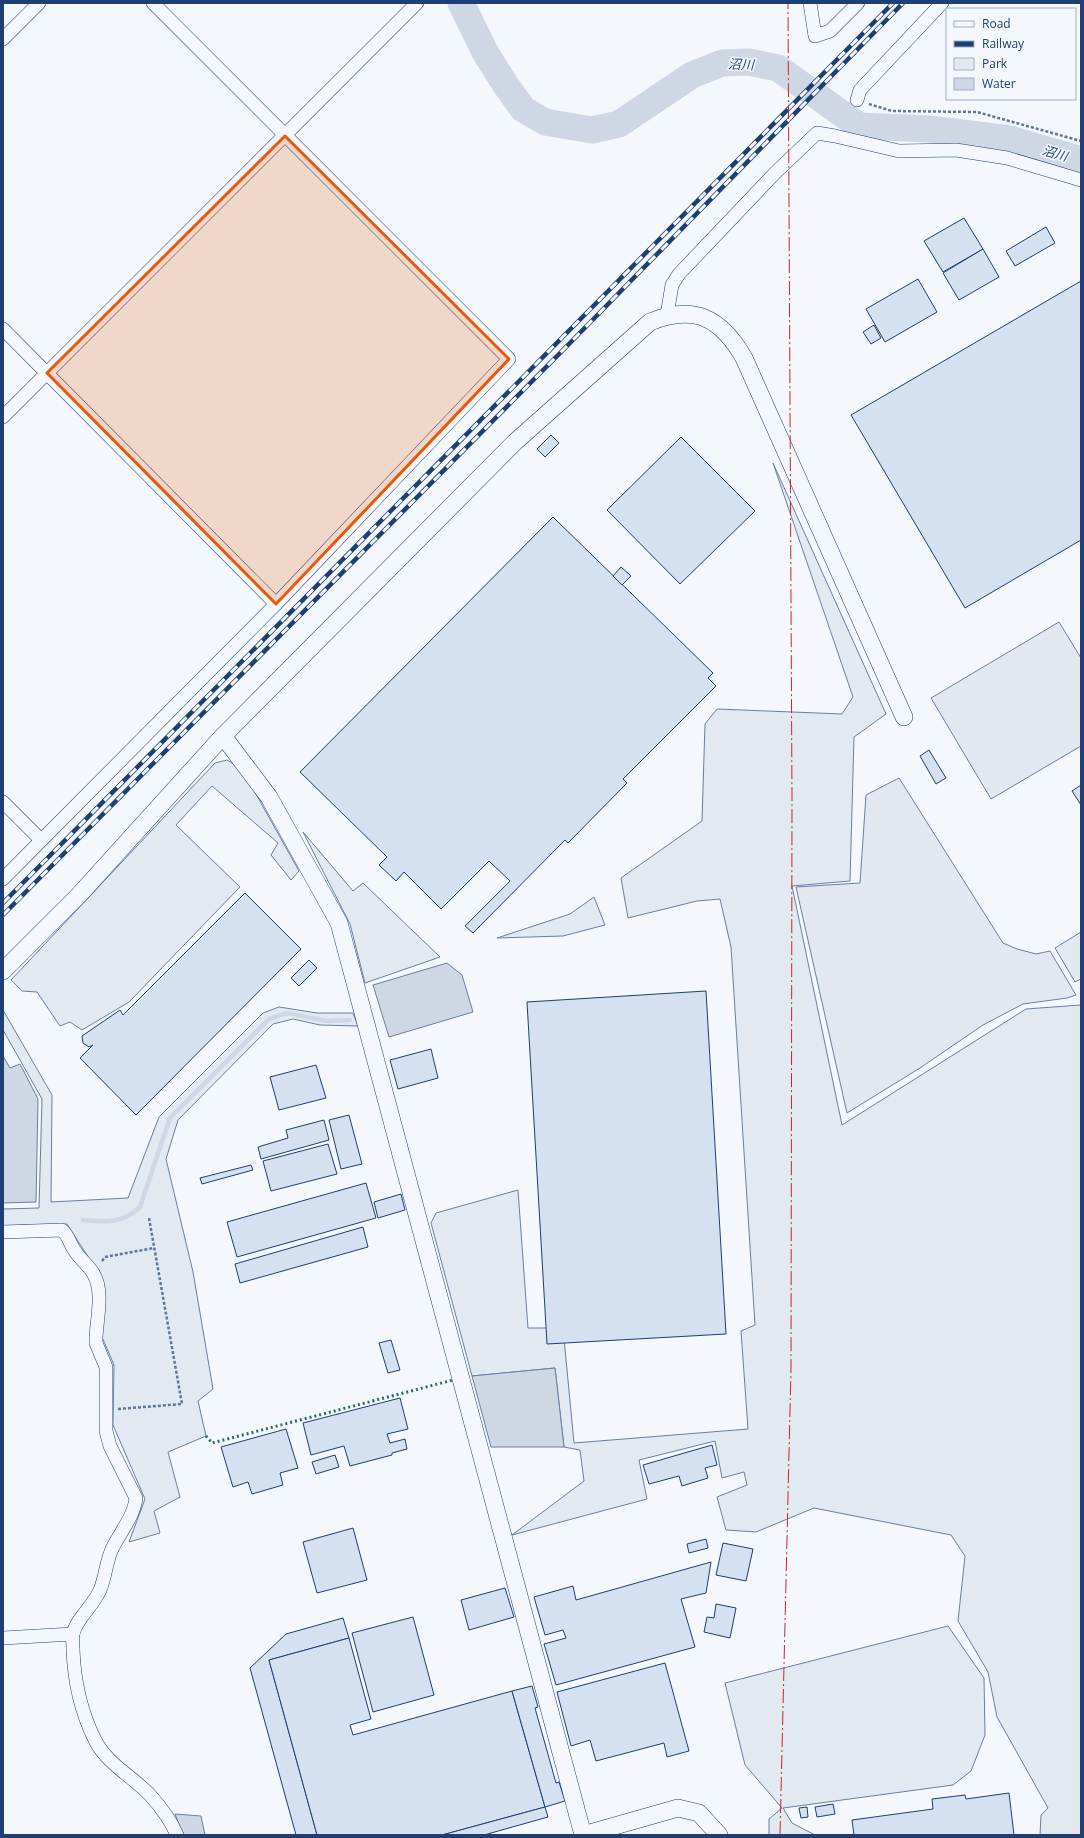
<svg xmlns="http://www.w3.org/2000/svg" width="1084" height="1838" font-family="'Open Sans','Noto Sans JP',sans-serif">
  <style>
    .green { fill: #e3e9f0; stroke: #687fa3 }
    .parking { fill: #e3e8f0; stroke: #687fa3 }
    .water { fill: #cfd7e4; stroke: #687fa3 }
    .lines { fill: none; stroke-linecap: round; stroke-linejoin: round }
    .stream { stroke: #cfd7e4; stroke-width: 4.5 }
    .river { stroke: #cfd7e4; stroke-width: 27 }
    .building { fill: #d5e0f0; stroke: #1d3f73 }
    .minor-casing { stroke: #1d3f73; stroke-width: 14 }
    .tertiary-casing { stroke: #1d3f73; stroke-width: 18 }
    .path { stroke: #5e769c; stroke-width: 2.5; stroke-dasharray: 3 2; stroke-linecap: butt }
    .minor { stroke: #f4f7fb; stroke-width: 13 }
    .tertiary { stroke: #f4f7fb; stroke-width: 17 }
    .rail-casing { stroke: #1d3f73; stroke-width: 4.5 }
    .rail { stroke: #f4f7fb; stroke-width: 3; stroke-dasharray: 9; stroke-linecap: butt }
    .hedge { stroke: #2c6c60; stroke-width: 3; stroke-dasharray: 2 3; stroke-linecap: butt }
    .power { stroke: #c62828; stroke-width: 1; stroke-dasharray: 14 3 2 3; stroke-linecap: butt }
    .marked { fill: #e8590c; fill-opacity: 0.2; stroke: #e8590c; stroke-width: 3; stroke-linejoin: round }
    .labels { text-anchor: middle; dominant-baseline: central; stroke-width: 3; stroke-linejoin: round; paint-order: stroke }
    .water-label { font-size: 13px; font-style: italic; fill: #1d3f73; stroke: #f4f7fb }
  </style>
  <rect width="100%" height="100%" fill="#f4f7fb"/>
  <!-- green -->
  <g class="green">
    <path d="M773,463L886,714L854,737L850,881L792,886L842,1125L1026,1009L1081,1005V1835H1040L1041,1815L1048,1808L997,1717L988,1672L958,1621L965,1556L951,1535L814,1508L756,1532L726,1530L717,1497L747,1485L744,1472L722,1478L715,1441L639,1460L647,1499L512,1535L584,1481L580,1450L564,1447L555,1368L472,1376L431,1223L436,1213L518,1190L528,1328H563L574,1443L748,1429L741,1331L755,1325L731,947L720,899L697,901L628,918L621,878L702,821L705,724L717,709L842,714L853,697Z"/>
    <path d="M227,760L242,769L299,871L291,880L271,855L278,843L212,786L176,825L240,887L129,1002L82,1030L70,1022L60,1026L37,992L22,991L11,980L215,763Z"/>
    <path d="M303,832L353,891L363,883L440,957L365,983L350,924Z"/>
    <path d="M594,897L605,925L563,936L497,938L570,914Z"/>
    <path d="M1081,932V979L1075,982L1055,948Z"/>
    <path d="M279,1007L317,1013H353L358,1026L320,1025L293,1019L273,1024L178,1120L166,1159L193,1272L213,1389L198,1401L206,1436L168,1452L180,1497L154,1511L160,1533L129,1542L145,1499L113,1425L114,1365L102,1337L103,1280L67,1224L3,1226V1209L39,1208L42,1099L3,1030V1010L52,1095L51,1202L128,1198L159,1117L263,1013Z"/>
    <path d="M948,1626L984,1678L985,1735L971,1771L953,1785L783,1808L792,1823L815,1835H769V1819L782,1808L745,1765L725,1683Z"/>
  </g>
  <!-- parking -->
  <g class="parking">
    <path d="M1059,622L1081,658V746L991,799L931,698Z"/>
    <path d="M899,778L1003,943L1017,949L1036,954L1050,951L1076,995L1067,998L1023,1004L983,1025L920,1068L847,1113L796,887L860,883L866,795Z"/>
  </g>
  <!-- water -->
  <g class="water">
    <path d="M447,963L462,975L473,1012L389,1037L373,985Z"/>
    <path d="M3,1056L10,1068L20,1064L38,1099L36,1202L3,1203Z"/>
    <path d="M555,1368L564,1447H491L472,1376Z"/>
    <path d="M175,1814L201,1816L205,1835H183Z"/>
  </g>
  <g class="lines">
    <!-- stream -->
    <path class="stream" d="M83,1220C107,1222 122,1224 140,1207L170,1118L269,1019L287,1013L327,1021L350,1020"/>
    <!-- river -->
    <path class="river" d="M461,3L485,52L505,84L523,109L545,122L592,130L619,124L692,75L722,63L749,62L778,68L859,126L930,129L1010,139L1081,160"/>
  </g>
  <!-- building -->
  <g class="building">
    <path d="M964,218L983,249L943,272L924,241Z"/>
    <path d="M1046,227L1055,243L1015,266L1006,251Z"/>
    <path d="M983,249L999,277L959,300L943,273Z"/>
    <path d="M918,279L937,312L885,342L866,309Z"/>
    <path d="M1081,281V540L965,608L851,415Z"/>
    <path d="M874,325L881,338L871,344L863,332Z"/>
    <path d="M551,435L559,443L545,457L537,449Z"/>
    <path d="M681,437L755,511L680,584L607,510Z"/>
    <path d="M553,517L713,673L708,678L716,686L623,779L627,783L568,843L565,840L473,933L465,926L510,881L489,861L441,909L404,872L396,881L379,865L387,857L300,772Z"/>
    <path d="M621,567L631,576L622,585L613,576Z"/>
    <path d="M929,750L946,778L936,784L920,756Z"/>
    <path d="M1081,785V805L1072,791Z"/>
    <path d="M245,893L301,949L136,1115L80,1058L93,1045L89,1047L83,1043L82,1036L120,1010L123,1015Z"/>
    <path d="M309,960L317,968L299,986L291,978Z"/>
    <path d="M706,991L726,1334L547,1344L527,1002Z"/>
    <path d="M431,1049L438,1078L398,1089L390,1060Z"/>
    <path d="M316,1065L326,1098L279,1110L270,1077Z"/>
    <path d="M349,1115L362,1164L341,1169L329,1120Z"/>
    <path d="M324,1120L329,1140L261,1159L258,1147L288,1138L286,1130Z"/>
    <path d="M328,1144L337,1174L271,1191L263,1161Z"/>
    <path d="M251,1165L253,1170L202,1184L200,1178Z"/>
    <path d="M366,1183L376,1218L237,1257L227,1222Z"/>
    <path d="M401,1194L405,1210L378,1218L374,1202Z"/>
    <path d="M363,1227L368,1247L240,1283L235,1264Z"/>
    <path d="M391,1340L400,1370L388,1373L379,1343Z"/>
    <path d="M400,1398L408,1429L387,1434L390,1443L405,1439L407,1449L392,1453V1455L350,1466L344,1446L311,1455L303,1423Z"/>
    <path d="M286,1429L298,1468L280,1473L283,1485L252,1494L248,1482L233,1487L221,1447Z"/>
    <path d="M712,1445L717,1465L705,1468L708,1478L682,1486L679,1476L649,1484L643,1465Z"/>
    <path d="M335,1455L339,1467L316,1474L312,1462Z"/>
    <path d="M353,1528L367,1580L317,1593L303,1542Z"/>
    <path d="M706,1539L708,1548L689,1553L687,1544Z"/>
    <path d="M723,1543L753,1549L746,1581L716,1575Z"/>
    <path d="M711,1562L706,1593L681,1599L695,1647L556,1685L544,1644L566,1638L563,1630L545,1635L534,1597L573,1586L576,1600Z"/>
    <path d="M505,1588L514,1617L469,1630L461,1600Z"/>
    <path d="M716,1604L736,1608L730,1638L704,1632L707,1617L714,1618Z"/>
    <path d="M413,1617L434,1695L373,1712L352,1633Z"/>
    <path d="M343,1618L349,1638L269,1660L317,1835H296L250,1668L286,1634Z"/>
    <path d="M349,1638L371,1719L350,1725L353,1735L512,1691L545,1807L442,1835H317L269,1660Z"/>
    <path d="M665,1663L689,1751L667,1757L664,1743L596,1761L590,1740L571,1746L557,1692Z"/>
    <path d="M532,1686L538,1707L535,1708L556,1783L559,1782L565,1801L545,1807L512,1691Z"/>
    <path d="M1009,1793L1014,1835H854L852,1820L933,1809L932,1799L965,1795L966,1799Z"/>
    <path d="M833,1804L835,1814L817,1817L815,1807Z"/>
    <path d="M545,1807L548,1817L484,1835H442Z"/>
    <path d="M807,1807L808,1817L801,1818L799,1808Z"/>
  </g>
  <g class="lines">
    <defs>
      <g id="minor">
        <path d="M810,3L815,36L830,31L858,3"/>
        <path d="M3,39L39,3"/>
        <path d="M857,100L860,90L942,3"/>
        <path d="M667,315L672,285L679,274L775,173L817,133L835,136L899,151L956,150L1007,158L1081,180"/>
        <path d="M3,329L276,604"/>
        <path d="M3,417L417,3"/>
        <path d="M3,802L41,840"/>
        <path d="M3,879L276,604L509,359L153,3"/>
        <path d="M3,1232L62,1230C69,1236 70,1245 75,1251C80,1259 88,1265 93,1273C104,1290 97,1318 96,1337V1343L106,1367V1431L110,1446L136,1498C134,1516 121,1531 113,1547C106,1560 106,1576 100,1590C94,1605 76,1619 73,1634C72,1638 73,1644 73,1649C74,1679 81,1712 95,1740C107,1764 132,1776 150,1795C160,1806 171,1821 177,1835"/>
        <path d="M3,1638L73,1634"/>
      </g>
      <g id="tertiary">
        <path d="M223,736L269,797L339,923L583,1835"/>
        <path d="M3,971L79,895L223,736L515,442L650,322C695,304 721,318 744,358L904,717"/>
        <path d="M583,1835L678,1808L699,1813L719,1835"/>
      </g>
    </defs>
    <!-- minor casing -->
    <use href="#minor" class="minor-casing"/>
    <!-- tertiary casing -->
    <use href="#tertiary" class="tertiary-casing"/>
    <!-- path -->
    <g class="path">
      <path d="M869,104L892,111L977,112L1081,141"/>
      <path d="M102,1261L105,1257L154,1248"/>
      <path d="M118,1409L182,1404L149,1218"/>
    </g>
    <!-- minor -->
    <use href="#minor" class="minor"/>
    <!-- tertiary -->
    <use href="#tertiary" class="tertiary"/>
    <defs>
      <g id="rail">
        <path d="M3,903L893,3"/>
        <path d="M3,915L569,344L903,3"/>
      </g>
    </defs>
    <!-- rail casing -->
    <use href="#rail" class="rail-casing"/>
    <!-- rail -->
    <use href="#rail" class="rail"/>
    <!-- hedge -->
    <path class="hedge" d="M206,1436L212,1443L453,1380"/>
    <!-- power -->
    <path class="power" d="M780,1835L791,1369L792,800L788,3"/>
  </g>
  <!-- marked area -->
  <path class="marked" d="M285,136L509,359L276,604L47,373Z"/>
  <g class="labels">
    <!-- water labels -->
    <g class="water-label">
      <text transform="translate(741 64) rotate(2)">沼川</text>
      <text transform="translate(1055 153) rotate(16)">沼川</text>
    </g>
  </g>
  <!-- border -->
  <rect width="1084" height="1838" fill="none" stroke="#1d3f73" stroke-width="8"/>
  <!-- legend -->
  <rect x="946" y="8" width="130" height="92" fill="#f4f7fb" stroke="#9eadc5"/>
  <rect x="954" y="21" width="20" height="6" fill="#f4f7fb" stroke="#9eadc5"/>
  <text x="982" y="28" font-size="12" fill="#1d3f73">Road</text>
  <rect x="954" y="41" width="20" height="6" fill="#1d3f73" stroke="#9eadc5"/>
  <text x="982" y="48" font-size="12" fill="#1d3f73">Railway</text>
  <rect x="954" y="58" width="20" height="12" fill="#e3e9f0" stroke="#9eadc5"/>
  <text x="982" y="68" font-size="12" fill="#1d3f73">Park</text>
  <rect x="954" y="78" width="20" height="12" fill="#cfd7e4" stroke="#9eadc5"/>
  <text x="982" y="88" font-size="12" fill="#1d3f73">Water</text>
</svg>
